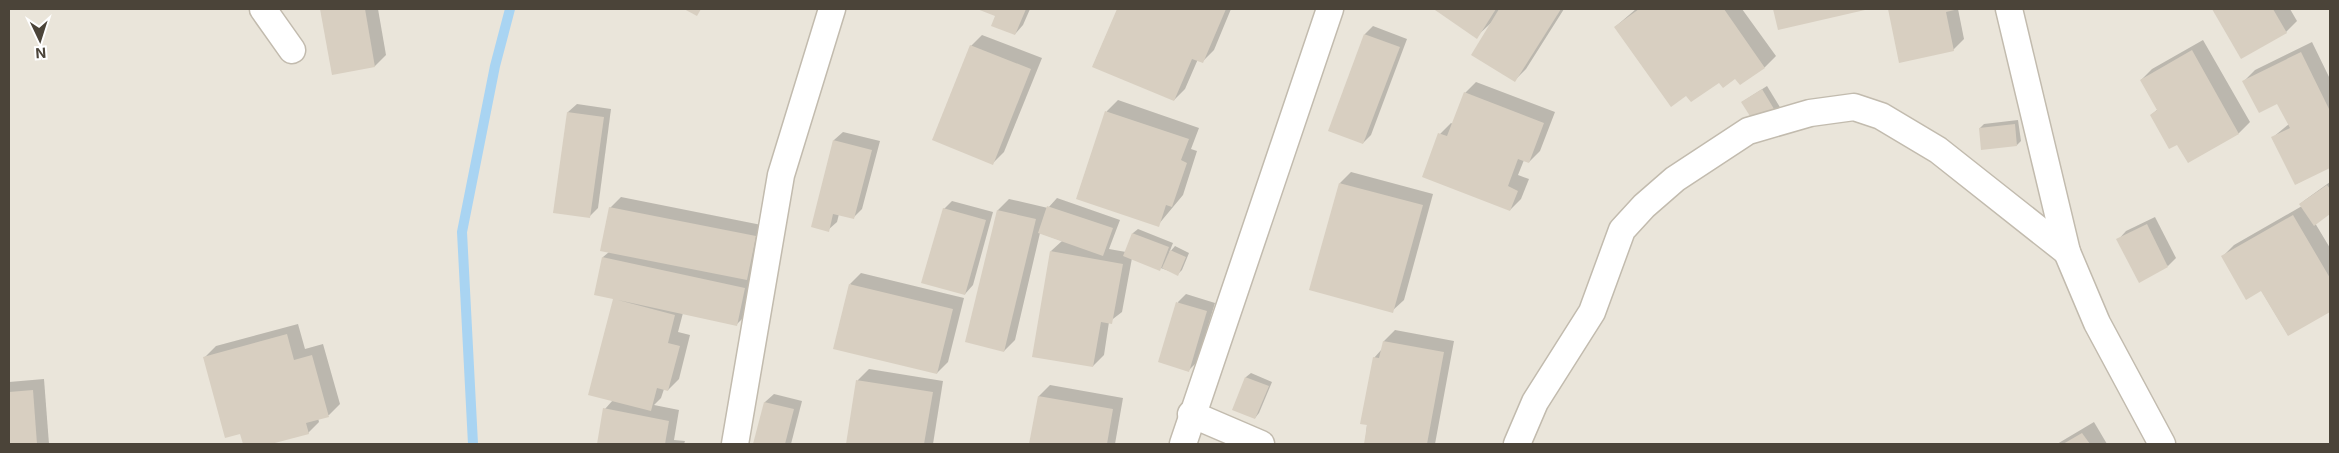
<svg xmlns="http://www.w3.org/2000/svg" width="2339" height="453" font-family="Inter,sans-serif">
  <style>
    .residential { fill: #eae5da }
    .shadow { fill: #0003 }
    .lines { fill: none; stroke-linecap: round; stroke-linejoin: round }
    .stream { stroke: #a9d4f2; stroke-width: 10 }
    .building { fill: #d8cfc1 }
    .minor-casing { stroke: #c2bbae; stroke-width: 29 }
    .minor { stroke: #fff; stroke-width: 26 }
  </style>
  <rect width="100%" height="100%" fill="#f6f3ec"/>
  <!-- residential -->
  <rect class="residential" x="9" y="9" width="2321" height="435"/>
  <!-- shadow -->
  <g class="shadow">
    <path d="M321,9H378L386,55L375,66L333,74Z"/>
    <path d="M981,9H1030L1023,25L1015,34L997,15Z"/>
    <path d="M1118,9H1231L1214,50L1203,61L1198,59L1185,89L1174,100L1093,66Z"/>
    <path d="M1438,9H1564L1526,69L1515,80L1491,23L1476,37Z"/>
    <path d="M1636,9H1742L1776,56L1765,67L1740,83L1736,77L1615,27Z"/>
    <path d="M1774,9H1863L1779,28Z"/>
    <path d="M1889,9H1958L1964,39L1953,50L1900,61Z"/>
    <path d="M2213,9H2290L2297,21L2286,32L2242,57Z"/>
    <path d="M1373,26L1407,39L1371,135L1363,143L1365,34Z"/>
    <path d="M982,35L1042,58L1004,152L993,163L971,46Z"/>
    <path d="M2203,40L2250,122L2239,133L2189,161L2178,143L2151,115L2158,109L2141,80L2152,69Z"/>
    <path d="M2312,42L2330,79V166L2296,184L2272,138L2289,124L2278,102L2244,81L2255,70Z"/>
    <path d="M1476,82L1555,112L1540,151L1529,162L1524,160L1518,175L1529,179L1521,199L1510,210L1440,134L1451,123L1453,124L1465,93Z"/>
    <path d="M1767,86L1781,109L1776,113L1742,102Z"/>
    <path d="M1118,100L1199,128L1191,149L1197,151L1183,195L1158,225L1077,198L1107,111Z"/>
    <path d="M577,104L611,109L598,208L590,216L555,212L568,112Z"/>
    <path d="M2018,120L2021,141L2017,145L1980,128L1984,124Z"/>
    <path d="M843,132L880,141L862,209L854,217L839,214L837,222L828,230L834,140Z"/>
    <path d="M1351,172L1433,194L1404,300L1392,311L1340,183Z"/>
    <path d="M2330,182V212L2315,223L2330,248V310L2288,335L2261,290L2223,256L2234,245L2302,206L2300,204L2305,200Z"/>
    <path d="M621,197L766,226L758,268L750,276L756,277L747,314L736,325L683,313L678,332L690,335L679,379L668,390L664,389L661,398L654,405L679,410L674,440L685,441L684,444H598L605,409L613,400L615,298L603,257L609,252L610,208Z"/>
    <path d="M1057,198L1120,220L1109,249L1126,252L1133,233L1138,229L1173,243L1169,253L1175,246L1189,253L1182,270L1178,274L1132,258L1122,312L1109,322L1104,355L1093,366L1051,251L1062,241L1040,233L1015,340L1004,351L998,210L1009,199L1048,208Z"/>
    <path d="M952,201L993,212L973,285L965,294L944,209Z"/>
    <path d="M2155,217L2176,258L2168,266L2118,240L2126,231Z"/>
    <path d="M861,273L964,298L948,362L937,373L850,284Z"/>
    <path d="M1186,294L1215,303L1197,362L1189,370L1178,302Z"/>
    <path d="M298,324L305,349L323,344L340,404L329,415L318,418L319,422L308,433L266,444H244L241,432L205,357L216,346Z"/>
    <path d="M1395,330L1454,341L1435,444H1365L1374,358L1382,349L1384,341Z"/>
    <path d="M869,369L943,381L933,444H847L858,380Z"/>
    <path d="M1251,373L1272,382L1259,413L1255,418L1234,409L1246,377Z"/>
    <path d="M44,379L49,444H9V382Z"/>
    <path d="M1050,385L1123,398L1115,444H1030L1039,396Z"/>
    <path d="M774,394L802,401L791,444H755L765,402Z"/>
    <path d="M2094,422L2107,444H2057Z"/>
  </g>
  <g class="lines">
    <!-- stream -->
    <path class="stream" d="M473,444L462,232L495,66L510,9"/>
  </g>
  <!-- building -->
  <g class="building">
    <path d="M320,9H365L375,67L332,75Z"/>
    <path d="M684,9H701L697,16Z"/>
    <path d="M977,9H1026L1015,35L991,26L995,16Z"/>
    <path d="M1117,9H1226L1203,63L1192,59L1174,101L1092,67Z"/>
    <path d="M1436,9H1496L1477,39L1435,10Z"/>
    <path d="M1499,9H1561L1515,82L1471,55Z"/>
    <path d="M1639,9H1724L1765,68L1740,85L1735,79L1723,88L1719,83L1691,102L1686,96L1671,107L1614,27Z"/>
    <path d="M1773,9H1865V10L1778,30Z"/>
    <path d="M1888,9H1959L1946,12L1954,51L1899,63Z"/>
    <path d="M2212,9H2273L2287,33L2241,59Z"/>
    <path d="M1364,34L1400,47L1363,144L1328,131Z"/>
    <path d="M970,45L1031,69L993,165L932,140Z"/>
    <path d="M2192,50L2239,134L2188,163L2177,145L2169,149L2150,115L2157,110L2140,80Z"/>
    <path d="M2301,52L2330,111V168L2295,185L2271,137L2290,128L2277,104L2259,113L2242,81Z"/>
    <path d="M1762,89L1777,114L1757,127L1741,102Z"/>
    <path d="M1464,92L1544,123L1529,163L1518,159L1508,186L1518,191L1510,211L1422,177L1438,133L1447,136Z"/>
    <path d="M1105,111L1189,139L1181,160L1187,163L1172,207L1166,205L1159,227L1076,199Z"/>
    <path d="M567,112L604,117L590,218L553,213Z"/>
    <path d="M2015,124L2017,146L1981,150L1979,128Z"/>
    <path d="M833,140L872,150L854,219L833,214L829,232L811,227Z"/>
    <path d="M1339,183L1423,205L1393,313L1309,290Z"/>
    <path d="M2327,185L2330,189V214L2314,226L2299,204Z"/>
    <path d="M1047,206L1113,228L1103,256L1038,233Z"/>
    <path d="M609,207L756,236L747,280L600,251Z"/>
    <path d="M943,208L986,220L965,295L921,283Z"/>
    <path d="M997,210L1036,219L1004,352L965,342Z"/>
    <path d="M2293,215L2330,278V312L2288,336L2261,291L2246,300L2221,256Z"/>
    <path d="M2147,224L2168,267L2139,283L2116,239Z"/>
    <path d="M1132,233L1169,247L1160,271L1123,256Z"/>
    <path d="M1170,250L1186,257L1178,276L1162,268Z"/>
    <path d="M1050,251L1123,264L1112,324L1101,322L1093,367L1032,357Z"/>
    <path d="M602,257L745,288L737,326L618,300L675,315L668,343L680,346L668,391L657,388L651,411L588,395L613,299L594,295Z"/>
    <path d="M849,284L953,309L937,374L833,349Z"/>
    <path d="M1176,302L1207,311L1189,372L1158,362Z"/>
    <path d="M287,334L294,360L312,355L329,417L306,423L309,434L271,444H243L240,434L225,438L203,357Z"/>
    <path d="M1383,341L1444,352L1427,444H1364L1367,425L1360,424L1373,357L1379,358Z"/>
    <path d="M1245,377L1269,386L1255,419L1232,410Z"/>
    <path d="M856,380L933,392L924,444H846Z"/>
    <path d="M33,390L37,444H9V392Z"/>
    <path d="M1038,396L1113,409L1107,444H1029Z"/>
    <path d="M764,402L794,409L785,444H753Z"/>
    <path d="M603,408L669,421L665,444H597Z"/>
    <path d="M2082,433L2090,444H2063Z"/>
  </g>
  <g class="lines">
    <defs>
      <g id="minor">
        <path d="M263,9L292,50"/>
        <path d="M2009,9L2067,252L2097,323L2162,444"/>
        <path d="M1191,414L1261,444"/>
        <path d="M735,444L781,175L832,9"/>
        <path d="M1183,444L1330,9"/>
        <path d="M1517,444L1535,402L1592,312L1622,230L1644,206L1675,179L1748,131L1810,113L1854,107L1881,116L1938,150L2067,252"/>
      </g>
    </defs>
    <!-- minor casing -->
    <use href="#minor" class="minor-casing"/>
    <!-- minor -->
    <use href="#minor" class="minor"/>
  </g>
  <!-- border -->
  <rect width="2339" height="453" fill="none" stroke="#4b4439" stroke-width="20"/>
  <!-- north arrow -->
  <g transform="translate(40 40) rotate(176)" stroke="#ffffff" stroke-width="4" paint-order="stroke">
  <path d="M0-4L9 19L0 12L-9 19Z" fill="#4b4439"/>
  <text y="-8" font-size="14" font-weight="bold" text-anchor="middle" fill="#4b4439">N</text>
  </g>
</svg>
